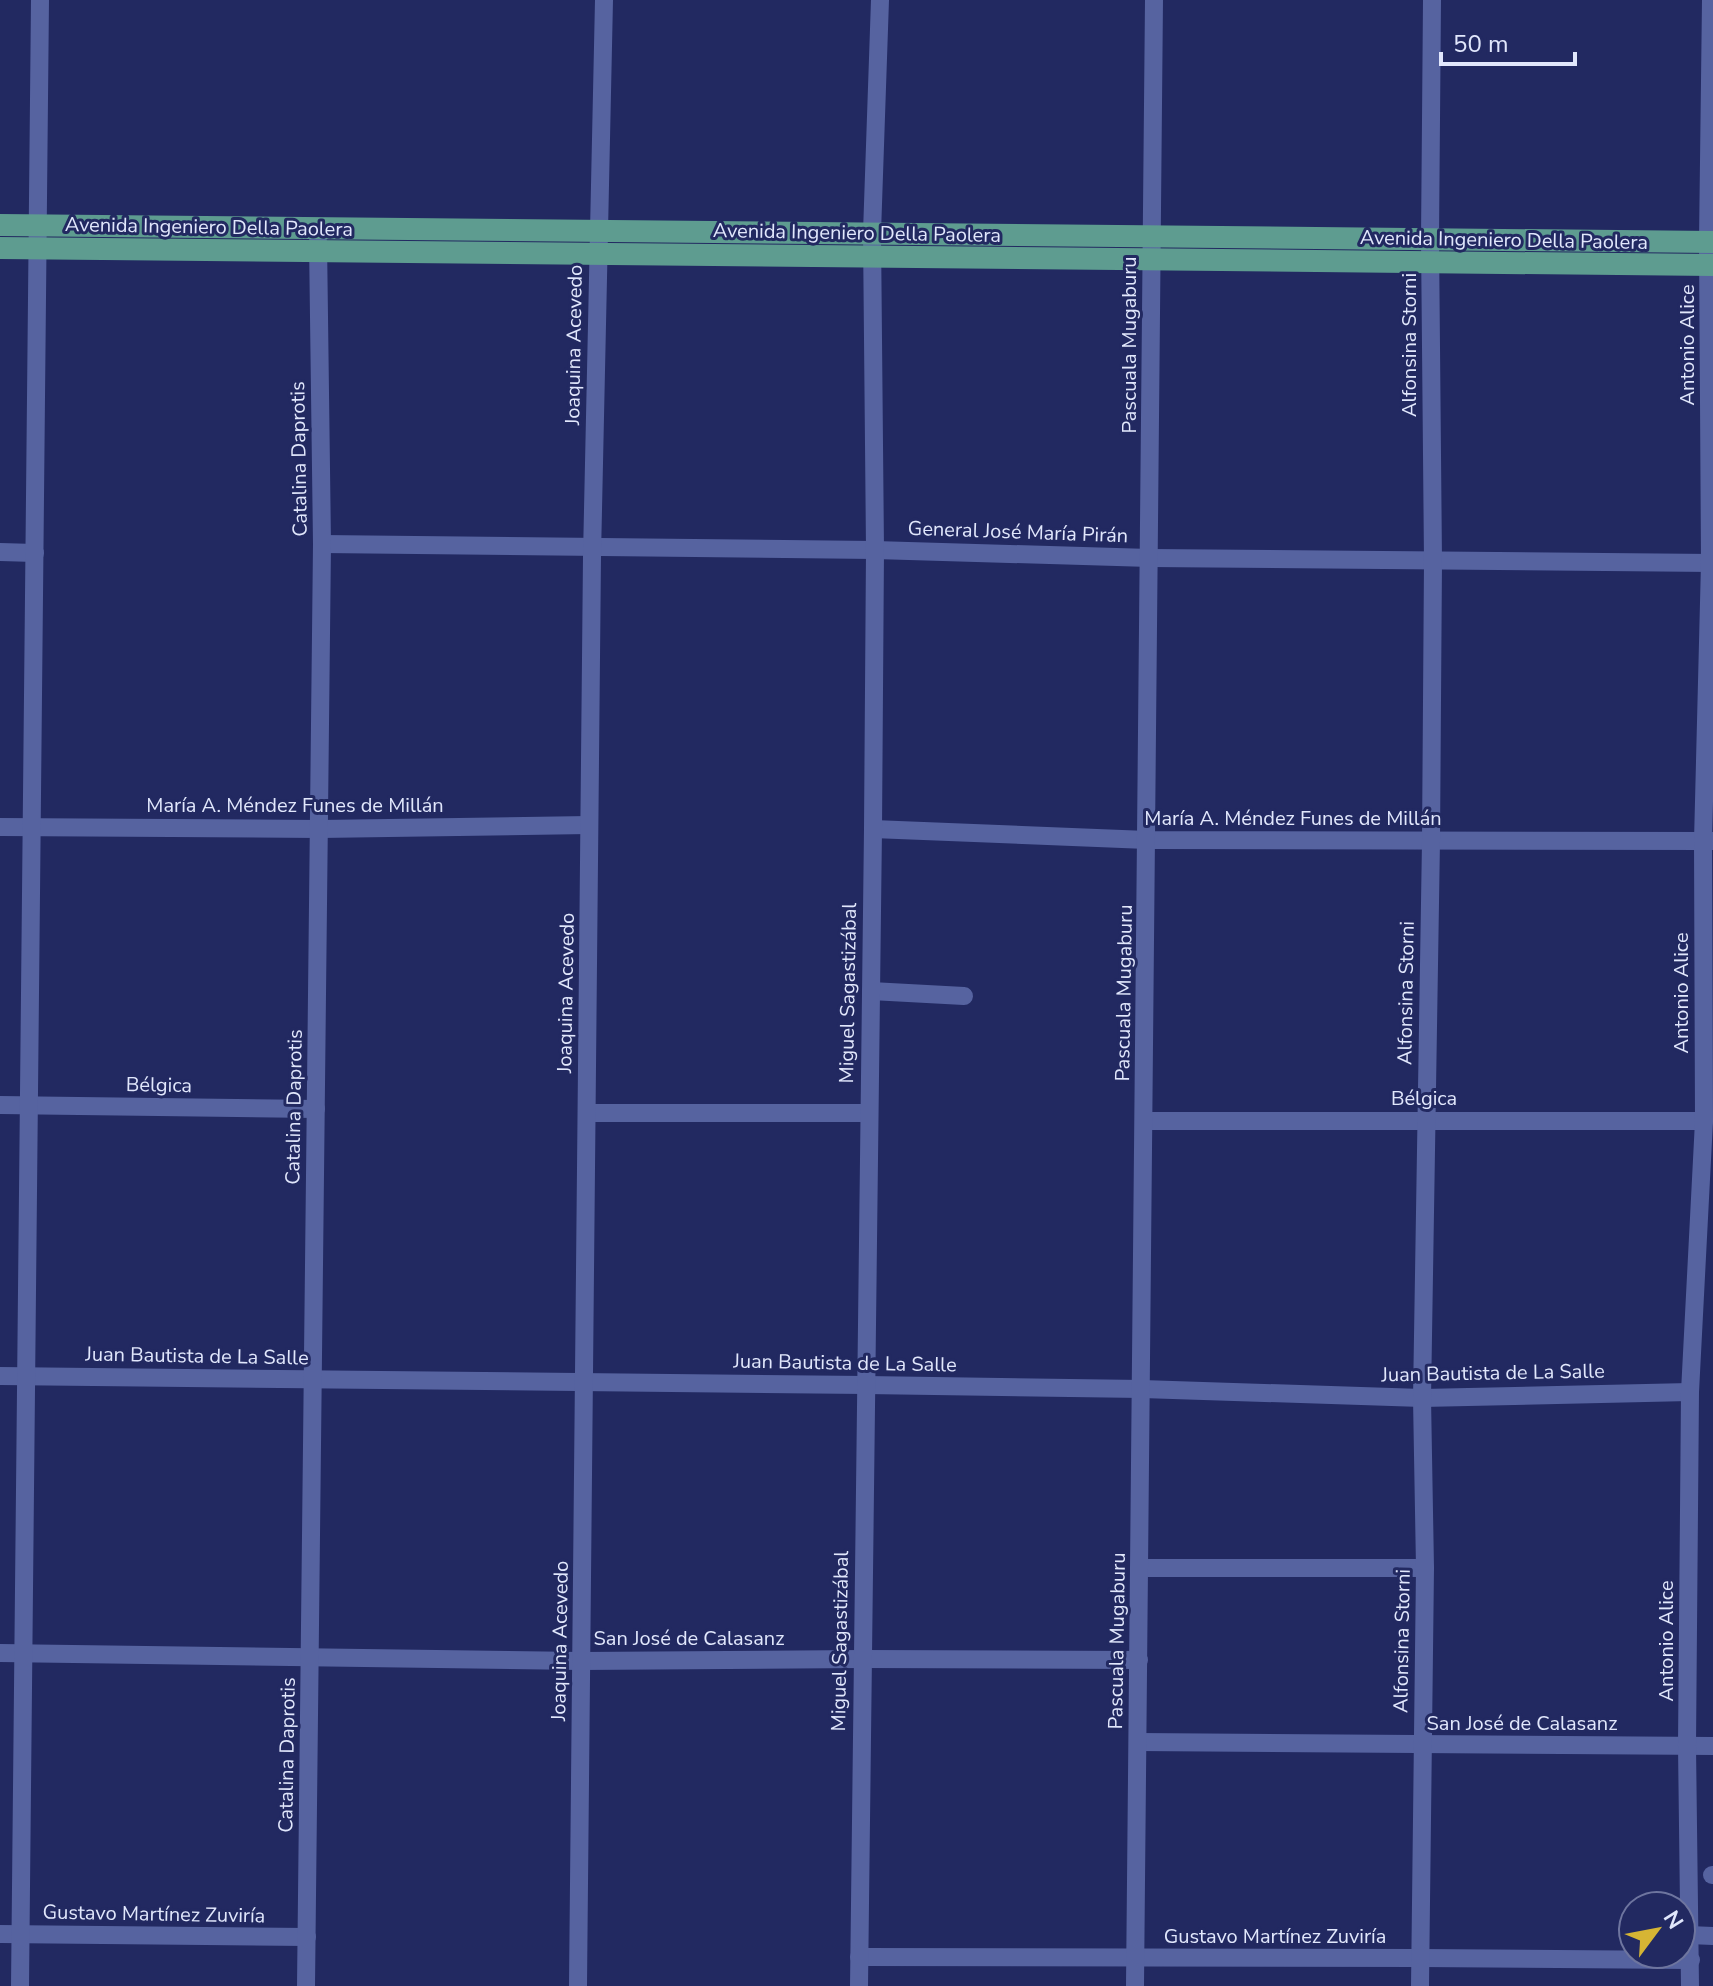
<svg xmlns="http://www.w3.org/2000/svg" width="1713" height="1986" font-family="'Nunito Sans',sans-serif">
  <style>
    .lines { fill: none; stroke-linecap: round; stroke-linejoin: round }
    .minor { stroke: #5663a0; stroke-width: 18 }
    .major { stroke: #5e9c90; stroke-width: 22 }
    .labels { text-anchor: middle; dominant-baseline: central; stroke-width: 6; stroke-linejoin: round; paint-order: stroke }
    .street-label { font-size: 20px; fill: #e1e7fc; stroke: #222961 }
  </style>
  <rect width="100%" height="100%" fill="#222961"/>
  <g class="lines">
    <!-- minor -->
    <g class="minor">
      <path d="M322,544L875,550L1150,558L1713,563"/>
      <path d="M0,552L35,553"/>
      <path d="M0,827L320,829L589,825"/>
      <path d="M873,829L1147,840L1713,841"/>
      <path d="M871,991L964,996"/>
      <path d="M0,1105L316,1109"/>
      <path d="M587,1113H869"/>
      <path d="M1144,1121H1704"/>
      <path d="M0,1376L866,1385L1142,1389L1422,1398L1690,1392"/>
      <path d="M1140,1568H1425"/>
      <path d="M0,1653L581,1661L862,1659L1139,1660"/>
      <path d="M1138,1742L1713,1746"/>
      <path d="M1712,1875H1713"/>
      <path d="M0,1934L307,1937"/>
      <path d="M1689,1935L1713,1936"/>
      <path d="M859,1957L1420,1958L1691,1960"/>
      <path d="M20,1986L40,0"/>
      <path d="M306,1986L322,544L318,241"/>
      <path d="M578,1986L592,556L604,0"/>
      <path d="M859,1986L873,829L875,550L872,233L880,0"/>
      <path d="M1135,1986L1154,0"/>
      <path d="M1420,1986L1425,1568L1422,1398L1431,841L1433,561L1430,239L1432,0"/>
      <path d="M1690,1986L1687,1746L1690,1392L1704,1121L1703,841L1710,563L1708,242L1711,0"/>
    </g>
    <!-- major -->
    <g class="major">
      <path d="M0,225L1713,242"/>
      <path d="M0,248L1713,265"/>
    </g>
  </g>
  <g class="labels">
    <!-- street labels -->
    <g class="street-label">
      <text transform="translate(209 227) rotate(1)">Avenida Ingeniero Della Paolera</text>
      <text transform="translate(857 233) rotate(1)">Avenida Ingeniero Della Paolera</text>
      <text transform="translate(1504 240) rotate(1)">Avenida Ingeniero Della Paolera</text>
      <text transform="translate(574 345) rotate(-89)">Joaquina Acevedo</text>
      <text transform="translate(1129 345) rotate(-90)">Pascuala Mugaburu</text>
      <text transform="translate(1409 345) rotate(-90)">Alfonsina Storni</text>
      <text transform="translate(1687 345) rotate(-90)">Antonio Alice</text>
      <text transform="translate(299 459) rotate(-91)">Catalina Daprotis</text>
      <text transform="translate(1018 532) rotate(2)">General José María Pirán</text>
      <text x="295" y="805">María A. Méndez Funes de Millán</text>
      <text x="1293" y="818">María A. Méndez Funes de Millán</text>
      <text transform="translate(566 993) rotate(-89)">Joaquina Acevedo</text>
      <text transform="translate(848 993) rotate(-89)">Miguel Sagastizábal</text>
      <text transform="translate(1124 993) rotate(-89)">Pascuala Mugaburu</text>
      <text transform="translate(1406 993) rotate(-89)">Alfonsina Storni</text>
      <text transform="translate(1681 993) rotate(-90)">Antonio Alice</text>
      <text transform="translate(159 1085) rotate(1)">Bélgica</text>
      <text x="1424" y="1098">Bélgica</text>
      <text transform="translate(294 1107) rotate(-89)">Catalina Daprotis</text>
      <text transform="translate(197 1356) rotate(1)">Juan Bautista de La Salle</text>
      <text transform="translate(845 1363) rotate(1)">Juan Bautista de La Salle</text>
      <text transform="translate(1493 1373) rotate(-1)">Juan Bautista de La Salle</text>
      <text x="689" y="1638">San José de Calasanz</text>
      <text transform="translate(560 1641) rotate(-89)">Joaquina Acevedo</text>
      <text transform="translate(840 1641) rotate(-89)">Miguel Sagastizábal</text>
      <text transform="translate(1117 1641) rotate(-89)">Pascuala Mugaburu</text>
      <text transform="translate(1402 1641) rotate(-89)">Alfonsina Storni</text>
      <text transform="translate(1666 1641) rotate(-90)">Antonio Alice</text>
      <text x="1522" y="1723">San José de Calasanz</text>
      <text transform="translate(287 1755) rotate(-89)">Catalina Daprotis</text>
      <text transform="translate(154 1914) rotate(1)">Gustavo Martínez Zuviría</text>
      <text x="1275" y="1936">Gustavo Martínez Zuviría</text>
    </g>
  </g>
  <!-- north arrow -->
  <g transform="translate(1657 1930) rotate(58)"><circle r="38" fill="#222961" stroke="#6e759f" stroke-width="2"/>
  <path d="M0-6L14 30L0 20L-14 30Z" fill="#d6b534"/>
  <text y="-12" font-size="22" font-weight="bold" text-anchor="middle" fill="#e1e7fc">N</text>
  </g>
  <!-- scale -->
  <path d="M1441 52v12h134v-12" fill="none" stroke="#e1e7fc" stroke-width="4"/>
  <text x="1453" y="52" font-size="24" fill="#e1e7fc" stroke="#222961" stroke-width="6" paint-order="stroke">50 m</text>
</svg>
